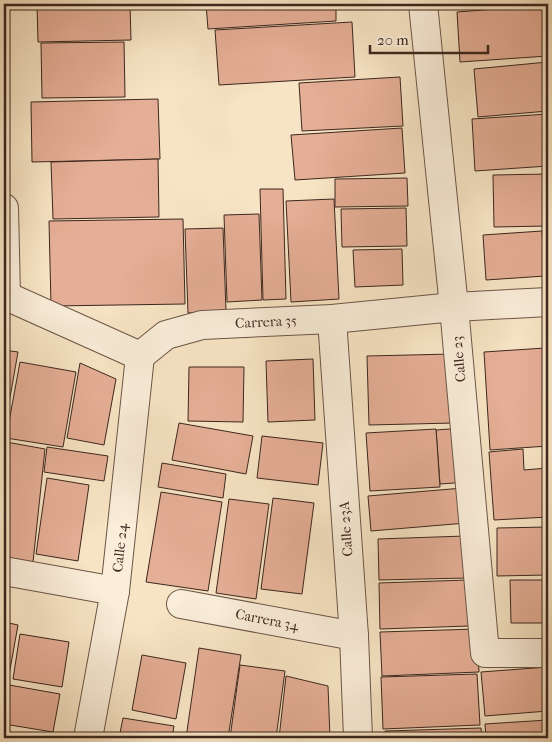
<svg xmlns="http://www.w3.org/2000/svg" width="552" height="742" font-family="'IM FELL French Canon',serif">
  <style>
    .building { fill: #e5ae96; stroke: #3c271d }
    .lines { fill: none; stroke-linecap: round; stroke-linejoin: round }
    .street-casing { stroke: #6b5647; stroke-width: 30 }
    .street { stroke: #faedd9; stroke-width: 28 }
    .labels { text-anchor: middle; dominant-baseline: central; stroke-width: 5; stroke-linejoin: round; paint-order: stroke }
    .street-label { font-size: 14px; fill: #3c271d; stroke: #faedd9 }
  </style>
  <rect width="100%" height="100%" fill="#f7e4c4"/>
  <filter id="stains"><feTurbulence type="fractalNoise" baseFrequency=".004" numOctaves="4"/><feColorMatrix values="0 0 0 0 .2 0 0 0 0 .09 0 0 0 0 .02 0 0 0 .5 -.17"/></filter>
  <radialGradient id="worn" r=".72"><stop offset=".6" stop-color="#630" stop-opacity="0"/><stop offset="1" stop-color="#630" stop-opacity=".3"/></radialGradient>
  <!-- building -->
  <g class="building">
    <path d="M37,4H130L131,40L38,42Z"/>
    <path d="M206,4H336V21L208,29Z"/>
    <path d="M454,4H537L454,5Z"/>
    <path d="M548,5V56L460,62L457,12Z"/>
    <path d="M352,22L355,77L219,85L215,30Z"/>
    <path d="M124,42L125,97L42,98L41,43Z"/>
    <path d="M548,62V111L478,117L474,69Z"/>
    <path d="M400,77L403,126L302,131L299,83Z"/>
    <path d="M158,99L160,159L32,162L31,102Z"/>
    <path d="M548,114V166L475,171L472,119Z"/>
    <path d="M402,128L405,173L295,180L291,135Z"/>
    <path d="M158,159L159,217L53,219L51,162Z"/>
    <path d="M548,174V226L494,227L493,175Z"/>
    <path d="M407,178L408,206L335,207V179Z"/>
    <path d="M260,189H283L286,299L263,300Z"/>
    <path d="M334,199L339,299L291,302L286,201Z"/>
    <path d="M406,208L407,246L342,247L341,209Z"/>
    <path d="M259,214L262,300L227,302L224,215Z"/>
    <path d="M183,219L185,304L51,306L49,221Z"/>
    <path d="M223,228L226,311L188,313L185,229Z"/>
    <path d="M542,231L545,276L486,280L483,235Z"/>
    <path d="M402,249L403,285L355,287L353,250Z"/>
    <path d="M545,348L548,396V446L490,450L484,352Z"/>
    <path d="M4,350L18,352L4,432Z"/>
    <path d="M452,354L454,423L369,425L367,356Z"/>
    <path d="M313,359L315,420L268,422L266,361Z"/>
    <path d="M20,362L76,372L63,447L6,438Z"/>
    <path d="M80,363L116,379L104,445L67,438Z"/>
    <path d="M189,367H244L243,422L188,421Z"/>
    <path d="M179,423L253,436L246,474L172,460Z"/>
    <path d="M464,428L468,482L440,484L436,430Z"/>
    <path d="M436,429L440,487L370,491L366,433Z"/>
    <path d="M262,436L323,443L318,485L257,478Z"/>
    <path d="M6,442L45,449L33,562L4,557V455Z"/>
    <path d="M47,447L108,456L104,481L44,472Z"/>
    <path d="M523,449L524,470L548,468V517L494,520L489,452Z"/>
    <path d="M162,463L226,474L223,498L158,487Z"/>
    <path d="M47,478L89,485L78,561L36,554Z"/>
    <path d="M463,488L466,523L371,531L368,496Z"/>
    <path d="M161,492L222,502L208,591L146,582Z"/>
    <path d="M273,498L314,503L302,594L261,589Z"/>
    <path d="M229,499L269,504L256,599L216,593Z"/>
    <path d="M548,527V575L497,576V528Z"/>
    <path d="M465,536L466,578L379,580L378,539Z"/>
    <path d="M467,580L469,626L380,629L379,583Z"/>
    <path d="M510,580H548V623H511Z"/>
    <path d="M4,622L18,625L4,703Z"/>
    <path d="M477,629L479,672L382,676L380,632Z"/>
    <path d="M20,634L69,642L62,687L13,679Z"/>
    <path d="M199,648L241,655L228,738H186Z"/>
    <path d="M142,655L186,663L176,719L132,710Z"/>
    <path d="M240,665L285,671L276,738H230Z"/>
    <path d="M548,667V711L485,716L481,672Z"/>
    <path d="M477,674L480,725L383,729L381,677Z"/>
    <path d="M286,676L328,686L330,738H279Z"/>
    <path d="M9,685L60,694L53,732L4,724Z"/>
    <path d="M123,718L174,726L172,738H119Z"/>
    <path d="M548,720V738H486L485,724Z"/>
    <path d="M481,728L482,738H385V731Z"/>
  </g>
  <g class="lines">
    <defs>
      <g id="street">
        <path d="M423,4L454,307L485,653H548"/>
        <path d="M4,208L6,296"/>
        <path d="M4,295L140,356"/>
        <path d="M332,319L354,636L358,738"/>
        <path d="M140,356L166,335L202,325L332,319L454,307L548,302"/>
        <path d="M4,571L115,591"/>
        <path d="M181,604L354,636"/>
        <path d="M88,738L115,591L140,356"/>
      </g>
    </defs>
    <!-- street casing -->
    <use href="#street" class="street-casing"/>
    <!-- street -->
    <use href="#street" class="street"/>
  </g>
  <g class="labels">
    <!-- street labels -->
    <g class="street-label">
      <text transform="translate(266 322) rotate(-3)">Carrera 35</text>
      <text transform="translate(459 359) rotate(-95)">Calle 23</text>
      <text transform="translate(346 529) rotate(-94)">Calle 23A</text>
      <text transform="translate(120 548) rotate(-84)">Calle 24</text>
      <text transform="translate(267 620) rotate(11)">Carrera 34</text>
    </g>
  </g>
  <!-- margin -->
  <rect width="552" height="742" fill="none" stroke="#f7e4c4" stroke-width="20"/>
  <rect x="5" y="5" width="542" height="732" fill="none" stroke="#3c271d" stroke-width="2.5"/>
  <rect x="10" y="10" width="532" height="722" fill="none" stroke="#3c271d"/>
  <!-- scale -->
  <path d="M370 45v8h118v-8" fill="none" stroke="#3c271d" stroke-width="2.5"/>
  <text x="377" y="45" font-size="15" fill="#3c271d" stroke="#faedd9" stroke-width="4" paint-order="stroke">20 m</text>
  <rect width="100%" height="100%" filter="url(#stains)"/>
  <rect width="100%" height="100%" fill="url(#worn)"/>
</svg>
